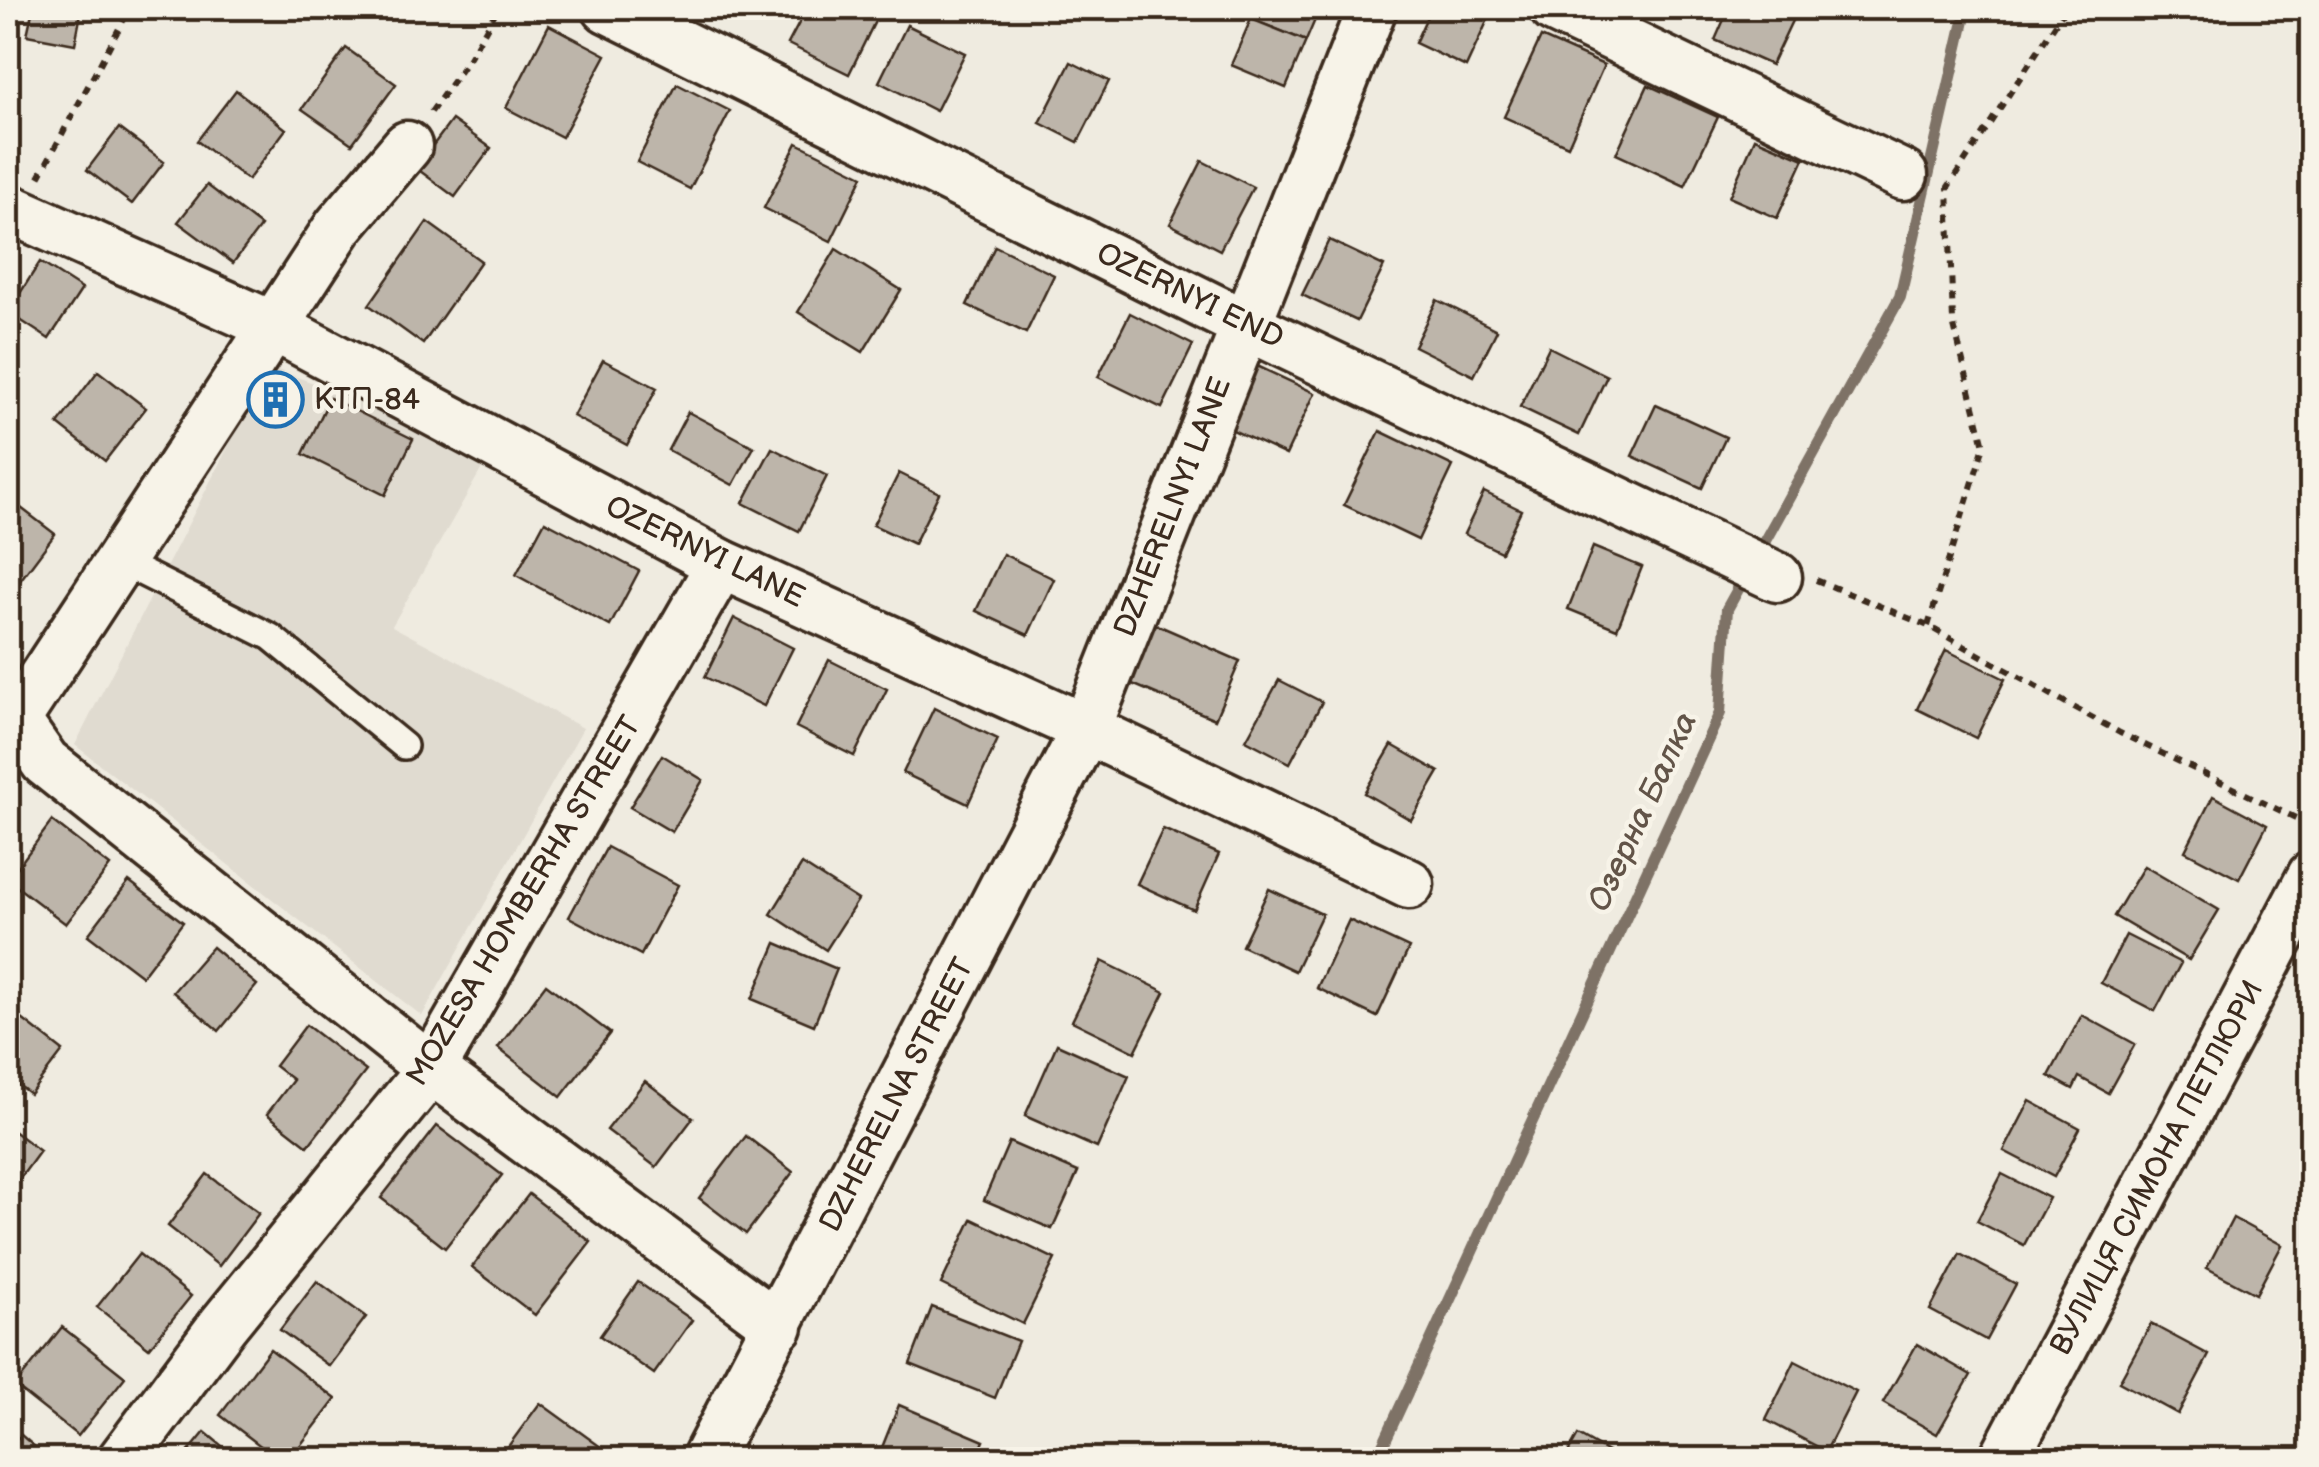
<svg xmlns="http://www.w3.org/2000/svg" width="2319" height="1467" font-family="'Balsamiq Sans',sans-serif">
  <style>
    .built { fill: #e0dbd0 }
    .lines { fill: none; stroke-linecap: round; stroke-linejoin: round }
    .stream { stroke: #7e7266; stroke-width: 12 }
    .building { fill: #bdb5aa; stroke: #3b2a1e; stroke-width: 2.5 }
    .service-casing { stroke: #3b2a1e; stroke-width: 32 }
    .minor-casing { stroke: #3b2a1e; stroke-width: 55 }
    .path { stroke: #3b2a1e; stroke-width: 6; stroke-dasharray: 8 8; stroke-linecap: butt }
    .service { stroke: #f7f3e8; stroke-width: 25 }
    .minor { stroke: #f7f3e8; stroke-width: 48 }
    .labels { text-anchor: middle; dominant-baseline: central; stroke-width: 9; stroke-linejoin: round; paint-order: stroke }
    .street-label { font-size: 30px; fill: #3b2a1e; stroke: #f7f3e8 }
    .poi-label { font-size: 30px; fill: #3b2a1e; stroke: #f7f3e8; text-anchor: start }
    .water-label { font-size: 32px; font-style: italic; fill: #625448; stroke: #f7f3e8 }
  </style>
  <rect width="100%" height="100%" fill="#efebe0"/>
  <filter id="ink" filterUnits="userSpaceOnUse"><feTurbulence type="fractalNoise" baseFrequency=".01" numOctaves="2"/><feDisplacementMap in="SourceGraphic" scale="20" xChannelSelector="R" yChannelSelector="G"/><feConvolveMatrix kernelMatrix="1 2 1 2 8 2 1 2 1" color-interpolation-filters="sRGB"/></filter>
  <g filter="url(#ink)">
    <!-- built -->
    <path class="built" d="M269,367L322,386L485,463L392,626L583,728L422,1016L75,745Z"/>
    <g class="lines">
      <!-- stream -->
      <g class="stream">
        <path d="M1757,555L1900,297L1967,8"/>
        <path d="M1376,1460L1720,713L1727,609L1747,573"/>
      </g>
    </g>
    <!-- building -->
    <g class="building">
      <path d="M33,8H82L75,44L27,35Z"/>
      <path d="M807,8H868L879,13L849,74L788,44Z"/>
      <path d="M1251,8H1320L1306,41L1251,19L1255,9Z"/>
      <path d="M1431,8H1475L1490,15L1466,67L1415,43Z"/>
      <path d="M1729,8H1798L1771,65L1715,40Z"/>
      <path d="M1251,19L1306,41L1286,88L1231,65Z"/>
      <path d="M549,25L606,55L562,137L506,108Z"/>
      <path d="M907,25L965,53L936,111L879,82Z"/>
      <path d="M1541,37L1604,65L1568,146L1504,117Z"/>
      <path d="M346,48L396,84L352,144L302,109Z"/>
      <path d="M1071,62L1109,81L1078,142L1040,123Z"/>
      <path d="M677,84L730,111L690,189L637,162Z"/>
      <path d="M1648,85L1718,117L1685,186L1616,154Z"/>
      <path d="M236,90L286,129L248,180L197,141Z"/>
      <path d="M452,120L491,148L455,197L416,168Z"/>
      <path d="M119,128L164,162L132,204L87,170Z"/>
      <path d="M1755,138L1804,159L1777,218L1729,197Z"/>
      <path d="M797,143L863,176L831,241L764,208Z"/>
      <path d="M1202,161L1253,187L1220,250L1170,224Z"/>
      <path d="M207,185L261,226L233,263L178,222Z"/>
      <path d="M427,222L481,261L423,344L369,305Z"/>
      <path d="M1329,240L1384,266L1357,321L1302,295Z"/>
      <path d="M995,246L1054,275L1026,333L967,305Z"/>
      <path d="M836,249L901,290L863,352L798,312Z"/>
      <path d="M40,262L82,289L49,339L8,312Z"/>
      <path d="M1437,300L1497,330L1474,376L1414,346Z"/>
      <path d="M1130,313L1193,345L1162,408L1098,377Z"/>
      <path d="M1549,347L1607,376L1579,435L1520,407Z"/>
      <path d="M603,360L657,388L627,445L573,416Z"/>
      <path d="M1253,364L1315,393L1286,455L1224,426Z"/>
      <path d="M98,371L146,408L105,461L58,424Z"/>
      <path d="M267,385L293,401L283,416L258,400Z"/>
      <path d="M330,398L413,439L385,495L303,454Z"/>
      <path d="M1656,405L1726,437L1702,488L1632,456Z"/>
      <path d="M688,412L754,447L733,485L668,450Z"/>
      <path d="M1380,431L1453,466L1418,540L1344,505Z"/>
      <path d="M772,448L827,476L799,531L743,503Z"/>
      <path d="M899,473L939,493L914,544L873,525Z"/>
      <path d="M1484,492L1521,510L1501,552L1464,534Z"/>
      <path d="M8,498L55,534L19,582L8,573Z"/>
      <path d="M545,521L639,571L610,626L516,575Z"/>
      <path d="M1593,547L1642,567L1617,629L1568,609Z"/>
      <path d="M1003,554L1054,579L1028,635L976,611Z"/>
      <path d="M734,618L793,648L764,706L705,677Z"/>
      <path d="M1155,624L1240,661L1215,719L1130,683Z"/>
      <path d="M1946,650L2005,679L1976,738L1917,709Z"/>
      <path d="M829,660L887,689L854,756L796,727Z"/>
      <path d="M1279,680L1322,702L1290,763L1246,740Z"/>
      <path d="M934,708L998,739L968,804L903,773Z"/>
      <path d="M1392,745L1439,772L1411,820L1364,793Z"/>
      <path d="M662,755L703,780L672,832L630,807Z"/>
      <path d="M2213,796L2267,825L2239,879L2185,851Z"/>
      <path d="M52,821L110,866L66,924L8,880Z"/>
      <path d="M1163,829L1219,854L1194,910L1137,884Z"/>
      <path d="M607,847L678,885L641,955L569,917Z"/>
      <path d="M802,864L858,900L826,950L771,914Z"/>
      <path d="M2144,866L2219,910L2189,960L2114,916Z"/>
      <path d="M129,881L183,922L142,976L88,935Z"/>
      <path d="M1269,889L1322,914L1295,971L1242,946Z"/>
      <path d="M1349,920L1409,948L1377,1017L1317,988Z"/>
      <path d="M2126,935L2181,963L2155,1011L2101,983Z"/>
      <path d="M776,943L837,969L814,1025L752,999Z"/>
      <path d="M212,947L257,985L219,1031L173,992Z"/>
      <path d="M1102,961L1165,992L1135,1052L1072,1021Z"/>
      <path d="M546,984L610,1033L561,1097L498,1048Z"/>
      <path d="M8,1008L63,1051L30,1094L8,1077Z"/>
      <path d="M2082,1015L2135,1044L2108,1093L2079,1077L2073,1089L2049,1076Z"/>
      <path d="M306,1025L366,1071L308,1146L267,1114L293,1080L275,1066Z"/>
      <path d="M1057,1044L1129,1076L1097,1148L1025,1116Z"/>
      <path d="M645,1081L693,1118L656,1167L607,1130Z"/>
      <path d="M2030,1101L2080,1128L2054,1177L2004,1151Z"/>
      <path d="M437,1126L502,1175L445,1248L381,1198Z"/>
      <path d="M8,1127L40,1151L8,1195Z"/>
      <path d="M746,1136L793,1172L746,1234L699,1198Z"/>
      <path d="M1009,1142L1078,1172L1052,1229L984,1200Z"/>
      <path d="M207,1174L259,1213L219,1266L168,1226Z"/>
      <path d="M2002,1174L2049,1198L2024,1245L1977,1221Z"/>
      <path d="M529,1194L591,1242L535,1315L472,1267Z"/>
      <path d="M2233,1218L2282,1245L2256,1294L2207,1268Z"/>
      <path d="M972,1219L1055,1259L1023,1324L941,1284Z"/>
      <path d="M139,1254L191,1296L149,1348L97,1307Z"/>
      <path d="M1960,1254L2016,1284L1986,1340L1930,1310Z"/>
      <path d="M317,1281L366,1317L329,1366L280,1330Z"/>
      <path d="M638,1282L692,1320L654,1374L600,1336Z"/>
      <path d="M932,1307L1018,1341L995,1398L910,1364Z"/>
      <path d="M2151,1324L2209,1355L2178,1414L2119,1382Z"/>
      <path d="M62,1327L125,1377L78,1436L15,1386Z"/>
      <path d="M1917,1344L1971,1375L1937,1434L1883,1403Z"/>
      <path d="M270,1349L336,1399L289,1460H279L220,1415Z"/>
      <path d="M1795,1361L1856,1392L1826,1451L1766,1420Z"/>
      <path d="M540,1403L605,1450L598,1460H514L504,1452Z"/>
      <path d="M899,1405L984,1441L976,1460H877Z"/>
      <path d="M205,1432L239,1460H182Z"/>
      <path d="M21,1435L50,1460H8V1451Z"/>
      <path d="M1578,1435L1622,1460H1564Z"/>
    </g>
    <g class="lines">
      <defs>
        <path id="service" d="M119,561L271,637L404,746"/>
        <g id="minor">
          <path d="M607,8L1244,324L1777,577"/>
          <path d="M1554,8L1903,175"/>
          <path d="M8,208L275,327L721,564L1086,729L1409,884"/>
          <path d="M8,709L45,762L431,1069L778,1326"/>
          <path d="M8,731L339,226L407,146"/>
          <path d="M122,1460L223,1325L431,1069L721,564"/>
          <path d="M706,1460L1086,729L1372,8"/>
          <path d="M2003,1460L2312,876"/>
        </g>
      </defs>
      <!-- service casing -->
      <use href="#service" class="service-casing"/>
      <!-- minor casing -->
      <use href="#minor" class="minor-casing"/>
      <!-- path -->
      <g class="path">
        <path d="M431,112L468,60L498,8"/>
        <path d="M39,177L130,8"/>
        <path d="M1816,580L1928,626L2120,733L2312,826"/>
        <path d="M1928,626L1984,446L1953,322L1948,187L2066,8"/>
      </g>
      <!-- service -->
      <use href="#service" class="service"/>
      <!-- minor -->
      <use href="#minor" class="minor"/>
    </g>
  </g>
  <!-- icons -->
  <defs>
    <symbol id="building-ring" viewBox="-11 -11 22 22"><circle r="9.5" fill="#f7f3e8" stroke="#1f6fb2" stroke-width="1.5"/><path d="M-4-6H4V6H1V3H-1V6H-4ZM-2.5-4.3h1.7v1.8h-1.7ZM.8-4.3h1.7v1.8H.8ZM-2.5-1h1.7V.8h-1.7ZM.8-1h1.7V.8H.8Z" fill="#1f6fb2"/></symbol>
  </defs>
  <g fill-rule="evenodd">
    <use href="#building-ring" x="244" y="368" width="63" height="63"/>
  </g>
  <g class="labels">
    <!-- street labels -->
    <g class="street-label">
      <text transform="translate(1190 296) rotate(26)">OZERNYI END</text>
      <text transform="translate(1173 507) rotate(-69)">DZHERELNYI LANE</text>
      <text transform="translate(705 552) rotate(26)">OZERNYI LANE</text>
      <text transform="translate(524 901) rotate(-59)">MOZESA HOMBERHA STREET</text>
      <text transform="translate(897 1095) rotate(-63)">DZHERELNA STREET</text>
      <text transform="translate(2157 1168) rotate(-62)">ВУЛИЦЯ СИМОНА ПЕТЛЮРИ</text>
    </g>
    <!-- poi labels -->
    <g class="poi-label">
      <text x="314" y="400">КТП-84</text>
    </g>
    <!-- water labels -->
    <g class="water-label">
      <text transform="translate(1643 812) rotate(-65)">Озерна Балка</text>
    </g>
  </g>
  <!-- margin -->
  <rect width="2319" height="1467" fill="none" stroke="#f7f3e8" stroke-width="40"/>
  <rect x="20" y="20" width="2279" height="1427" fill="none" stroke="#3b2a1e" stroke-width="4" filter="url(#ink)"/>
</svg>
